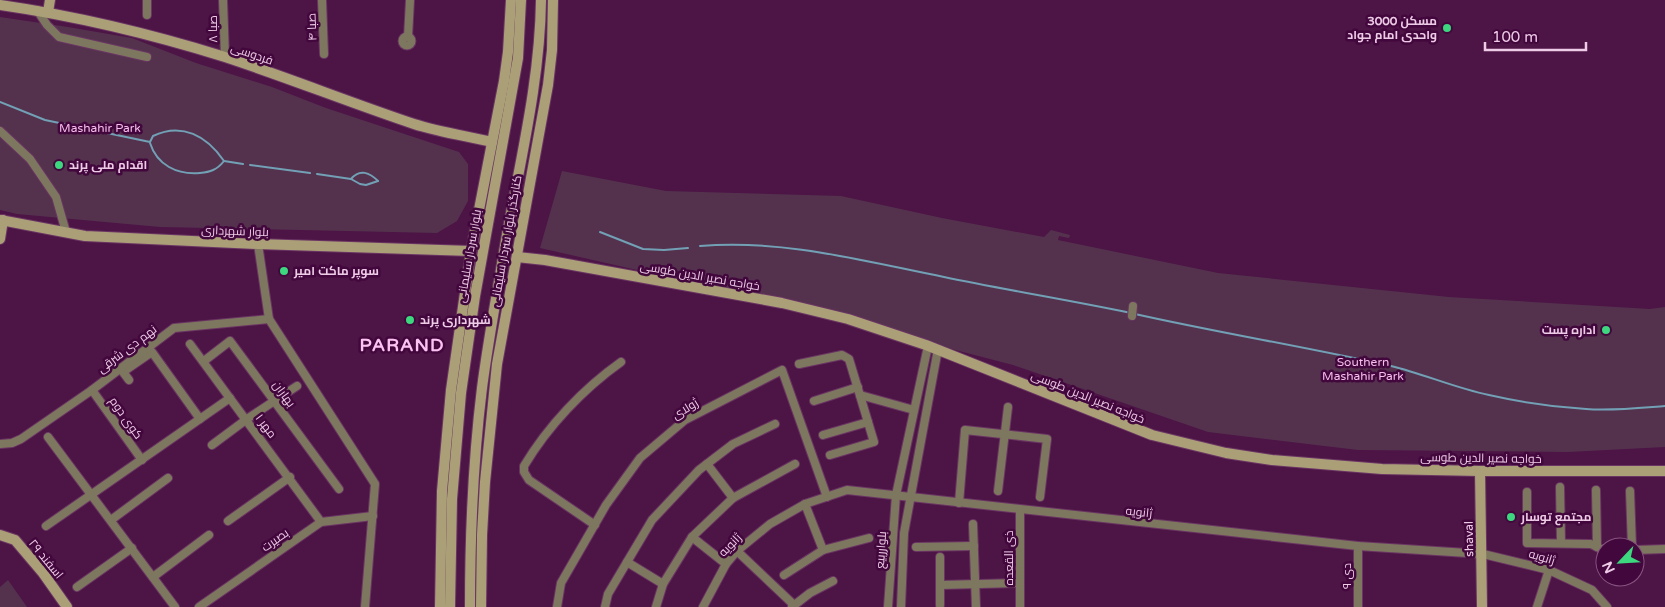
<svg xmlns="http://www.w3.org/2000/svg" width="1665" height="607" font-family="'Varela Round',Cairo,sans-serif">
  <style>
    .green { fill: #54324e }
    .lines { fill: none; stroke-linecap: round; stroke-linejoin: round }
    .stream { stroke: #72a0b5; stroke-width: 2 }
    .street-casing { stroke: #6a3563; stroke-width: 10 }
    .secondary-casing { stroke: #6a3563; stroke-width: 12 }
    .street { stroke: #7e775f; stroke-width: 8 }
    .secondary { stroke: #ab9f78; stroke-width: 10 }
    .poi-dot { fill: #3cd77e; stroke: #42073c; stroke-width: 2 }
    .labels { text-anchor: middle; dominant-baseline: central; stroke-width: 5; stroke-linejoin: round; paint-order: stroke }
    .poi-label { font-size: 12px; font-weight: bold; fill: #eecbe7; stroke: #42073c; text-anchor: start }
    .street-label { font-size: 12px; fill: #eecbe7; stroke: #42073c }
    .park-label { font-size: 12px; fill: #f8beed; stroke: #42073c }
    .district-label { font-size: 18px; font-weight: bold; letter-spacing: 1px; fill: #fbc3f1; stroke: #42073c }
  </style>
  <rect width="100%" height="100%" fill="#4d1446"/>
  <!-- green -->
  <g class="green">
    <path d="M0,17L68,27L132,38L196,63L272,87L326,108L459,152L468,164V201L457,221L437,233L160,227L17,214L0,210Z"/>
    <path d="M562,171L666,191L841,196L942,218L1044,237L1051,230L1070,235L1069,238L1059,236L1058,240L1218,273L1449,297L1650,309L1665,307V447L1568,452L1358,450L1208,432L1013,365L725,290L540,248Z"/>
    <path d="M8,580L27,607H0V587Z"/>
  </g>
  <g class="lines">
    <!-- stream -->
    <g class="stream">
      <path d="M0,102L45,120L150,142L153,136C182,122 207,136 224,161L243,164"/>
      <path d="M150,143C157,165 177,175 200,173C210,172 217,170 224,161"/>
      <path d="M250,165L310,173"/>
      <path d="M317,174L351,179L360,184L366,185L378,181"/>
      <path d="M351,179C360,168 370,173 378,181"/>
      <path d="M600,232L643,249L664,250L688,248"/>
      <path d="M700,246C783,239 863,261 944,277C1006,290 1069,300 1131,313"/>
      <path d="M1135,314C1220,333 1306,347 1391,366C1424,374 1455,388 1489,395C1520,402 1553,407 1586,409C1612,411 1639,408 1665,406"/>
    </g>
    <defs>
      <g id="street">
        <path d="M147,0V15"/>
        <path d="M223,0L225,57"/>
        <path d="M322,0L324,54"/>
        <path d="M37,10L47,25L59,37L147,57"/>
        <circle cx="407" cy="41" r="4.5"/>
        <path d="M408,37L410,0"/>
        <path d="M0,131L30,159L56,197L66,232"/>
        <path d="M1132,316L1133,306"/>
        <path d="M269,319L375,484L365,607"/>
        <path d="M190,344L321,522"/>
        <path d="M204,361L230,341L339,489"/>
        <path d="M799,364L842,355L849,359L874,442L830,455"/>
        <path d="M129,380L123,372L152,352L200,419"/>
        <path d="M92,390L142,460"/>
        <path d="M860,395L914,410"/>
        <path d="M814,401L858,387"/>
        <path d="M823,435L868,422"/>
        <path d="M48,437L175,607"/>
        <path d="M0,444L12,443L21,439L92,390L174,328L269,319L258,244"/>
        <path d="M212,445L247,419L297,386"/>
        <path d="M707,464L733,498"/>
        <path d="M1560,487L1561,543"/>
        <path d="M1596,490L1597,547"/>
        <path d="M998,491L1008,407"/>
        <path d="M1630,491L1632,547"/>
        <path d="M1527,492V543L1591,544L1605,551"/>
        <path d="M959,503L965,430L1047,439L1040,497"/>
        <path d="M805,504L823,550"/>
        <path d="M1020,510V607"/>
        <path d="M111,520L168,478"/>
        <path d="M228,521L290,477"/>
        <path d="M973,524L976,607"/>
        <path d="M595,525L529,480L524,472V466C548,426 583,389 621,362"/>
        <path d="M46,526L230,398"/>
        <path d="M692,537L726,564"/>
        <path d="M1358,546V607"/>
        <path d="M916,547L974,546"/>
        <path d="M1635,550L1665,549"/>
        <path d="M737,551L794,605"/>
        <path d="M627,562L663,584"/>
        <path d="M784,575L823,550L869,538"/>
        <path d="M153,577L209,535"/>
        <path d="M940,585L1020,583"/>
        <path d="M77,587L132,548"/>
        <path d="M940,605V557"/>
        <path d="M199,607L321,522L373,516"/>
        <path d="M557,607L561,583L606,505L640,458L685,420L782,370L827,497"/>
        <path d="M605,607L608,594L652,520L699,470L733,444L775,424"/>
        <path d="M656,607L663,584L692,537L733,498L795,464"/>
        <path d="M703,607L726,564L737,551L770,524L805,504L847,490L1358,546L1483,554L1549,570L1592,590L1607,607"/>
        <path d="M792,607L810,593L833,581"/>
        <path d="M888,607L896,495L928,346"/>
        <path d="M901,607L904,533L938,349"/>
        <path d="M1537,607L1549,570"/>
      </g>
      <g id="secondary">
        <path d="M0,5C76,16 151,34 225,57C289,78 351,103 414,124C439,132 466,136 492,142"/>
        <path d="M48,12L50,0"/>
        <path d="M0,220L85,236L258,244L471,251"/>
        <path d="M0,239L3,220"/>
        <path d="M517,257L545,260L782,303L848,319L926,345L1152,435L1226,453L1272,460L1382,469L1480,471H1665"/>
        <path d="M1480,471L1482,607"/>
        <path d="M0,535L15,540L43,573L67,607"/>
        <path d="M440,607L442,491L451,390L471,251L504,81L508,52L511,0"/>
        <path d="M450,607L452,499L461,393L475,296L518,58L521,0"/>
        <path d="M470,607C470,534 473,461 482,388C488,341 497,294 505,246C519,165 540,83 541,0"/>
        <path d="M481,607L482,535L485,482L497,364L548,85L552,50L553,0"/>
      </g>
    </defs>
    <!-- street casing -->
    <use href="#street" class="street-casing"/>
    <!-- secondary casing -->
    <use href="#secondary" class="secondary-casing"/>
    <!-- street -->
    <use href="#street" class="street"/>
    <!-- secondary -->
    <use href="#secondary" class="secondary"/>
  </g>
  <!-- markers -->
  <g class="poi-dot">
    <circle cx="1447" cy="28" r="5"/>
    <circle cx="59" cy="165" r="5"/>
    <circle cx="284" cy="271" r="5"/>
    <circle cx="410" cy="320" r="5"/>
    <circle cx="1606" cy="330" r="5"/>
    <circle cx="1511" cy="517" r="5"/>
  </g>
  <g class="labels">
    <!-- poi labels -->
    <g class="poi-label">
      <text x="1437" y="21" text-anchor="end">مسکن 3000<tspan x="1437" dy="14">واحدی امام جواد</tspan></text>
      <text x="69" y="165">اقدام ملی پرند</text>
      <text x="294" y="271">سوپر ماکت امیر</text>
      <text x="420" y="320">شهرداری پرند</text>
      <text x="1596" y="330" text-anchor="end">اداره پست</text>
      <text x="1521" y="517">مجتمع توسار</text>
    </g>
    <!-- street labels -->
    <g class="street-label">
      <text transform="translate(312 27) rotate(-92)">صبا ۴</text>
      <text transform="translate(213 29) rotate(-91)">صبا ۸</text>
      <text transform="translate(252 54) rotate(19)">فردوسی</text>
      <text transform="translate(235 231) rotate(2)">بلوار شهرداری</text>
      <text transform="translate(506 241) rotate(-80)">کنارگذر بلوار سردار سلیمانی</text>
      <text transform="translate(469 256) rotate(-80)">بلوار سردار سلیمانی</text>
      <text transform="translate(700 276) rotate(10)">خواجه نصیر الدین طوسی</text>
      <text transform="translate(127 349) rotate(-37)">نهم دی شرقی</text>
      <text transform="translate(284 394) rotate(54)">بهاران</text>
      <text transform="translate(1088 397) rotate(22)">خواجه نصیر الدین طوسی</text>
      <text transform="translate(685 409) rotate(-32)">ژولای</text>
      <text transform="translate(126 418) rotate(55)">کوی دوم</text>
      <text transform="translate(266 426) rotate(53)">مهر ۱</text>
      <text transform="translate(1481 458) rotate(1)">خواجه نصیر الدین طوسی</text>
      <text transform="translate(1139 512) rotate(6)">ژانویه</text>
      <text transform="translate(1469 539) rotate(-91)">shaval</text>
      <text transform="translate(275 540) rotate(-35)">بصیرت</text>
      <text transform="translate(730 545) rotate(-46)">ژانویه</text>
      <text transform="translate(881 550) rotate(-86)">بلوارربیع</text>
      <text transform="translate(1542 557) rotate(17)">ژانویه</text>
      <text transform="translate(1009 558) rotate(-90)">ذی القعده</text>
      <text transform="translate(46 559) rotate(51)">۲۹ اسفند</text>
      <text transform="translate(1347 576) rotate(-90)">۹ دی</text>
    </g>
    <!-- park labels -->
    <g class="park-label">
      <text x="100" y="128">Mashahir Park</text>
      <text x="1363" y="362">Southern<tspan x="1363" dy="14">Mashahir Park</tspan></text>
    </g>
    <!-- district labels -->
    <g class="district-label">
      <text x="402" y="345">PARAND</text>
    </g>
  </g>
  <!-- north arrow -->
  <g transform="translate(1620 562) rotate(245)"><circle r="24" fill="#42073c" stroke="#875580"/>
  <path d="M0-4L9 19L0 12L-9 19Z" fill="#3cd77e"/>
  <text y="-8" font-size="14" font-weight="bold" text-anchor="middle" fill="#eecbe7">N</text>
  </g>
  <!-- scale -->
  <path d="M1485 42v8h101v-8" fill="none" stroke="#eecbe7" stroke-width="2.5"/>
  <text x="1492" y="42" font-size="15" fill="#eecbe7" stroke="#42073c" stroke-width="4" paint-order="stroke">100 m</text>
</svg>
